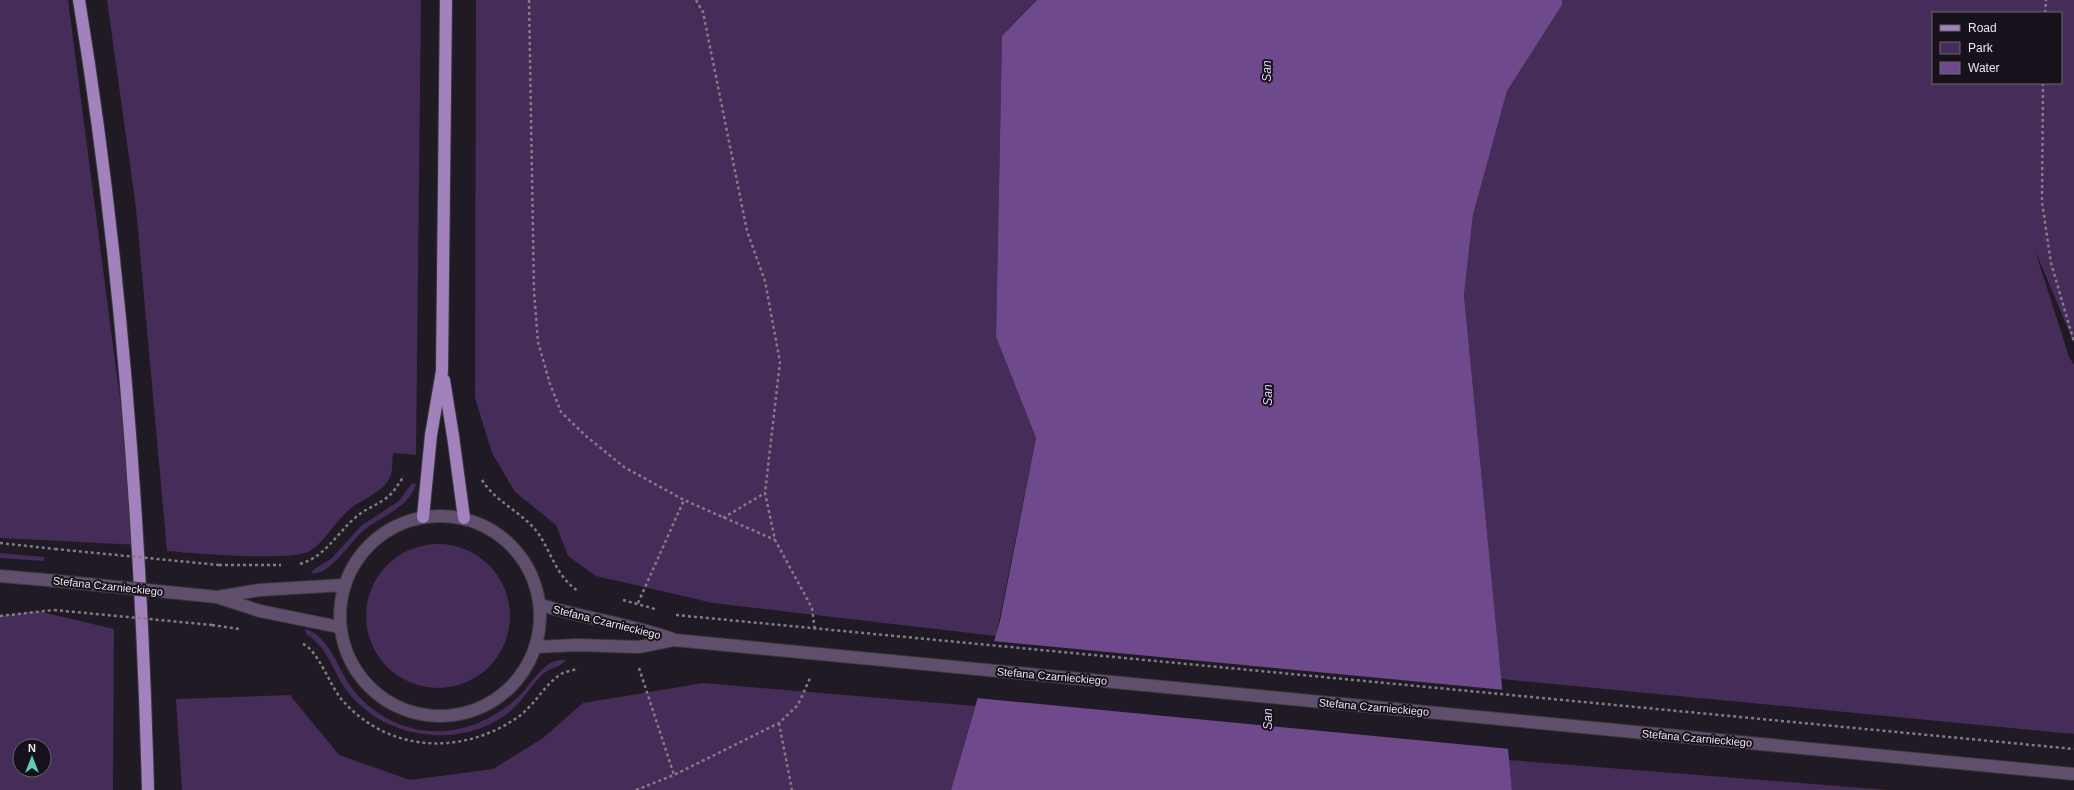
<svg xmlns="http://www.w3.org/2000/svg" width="2074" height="790" font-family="Helvetica,sans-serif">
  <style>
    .green { fill: #452c59; fill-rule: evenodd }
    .water { fill: #6e498b }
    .pier { fill: #1f1a23 }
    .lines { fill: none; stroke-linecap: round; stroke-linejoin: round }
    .minor-casing { stroke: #3b363f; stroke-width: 14 }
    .major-casing { stroke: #3b363f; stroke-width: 14 }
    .path { stroke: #817d85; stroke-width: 2.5; stroke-dasharray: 3 3; stroke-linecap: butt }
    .minor { stroke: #5f4f6c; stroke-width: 12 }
    .major { stroke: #a282bd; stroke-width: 12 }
    .minor-bridge-casing { stroke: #3b363f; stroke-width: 14; stroke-linecap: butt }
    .path-bridge { stroke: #817d85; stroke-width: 2.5; stroke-dasharray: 3 3; stroke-linecap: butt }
    .minor-bridge { stroke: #5f4f6c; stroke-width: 12 }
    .labels { text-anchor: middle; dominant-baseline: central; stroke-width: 4; stroke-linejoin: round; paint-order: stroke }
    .street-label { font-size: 11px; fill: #e9e5ec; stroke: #16111a }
    .water-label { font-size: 12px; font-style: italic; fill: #e1cdf3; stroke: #16111a }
  </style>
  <rect width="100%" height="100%" fill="#1f1a23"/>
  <!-- green -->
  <g class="green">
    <path d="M0,0H68L139,545L0,538Z"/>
    <path d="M107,0H421L416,455L393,453C392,460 393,469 391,475C385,492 363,498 350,509C335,521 325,542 310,551C290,562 193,553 167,551L136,208Z"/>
    <path d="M476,0H1037L1002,36L996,337L1036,438L996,636L713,603L596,576L568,556L556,525L515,492L492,453L475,398Z"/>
    <path d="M1562,0H2074V343L2035,250L2069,357L2074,365V734L1501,679L1464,295L1473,215L1507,91L1562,5ZM1933,13H2061V83H1933Z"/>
    <path d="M412,483L416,484C409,508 381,516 364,530C352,540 328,578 311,573L313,570L332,558L361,526L399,501Z"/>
    <circle cx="438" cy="616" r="72"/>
    <path d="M0,553L44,557V561L0,558Z"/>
    <path d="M37,611L114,629L113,790H0V616ZM20,746H44V770H20Z"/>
    <path d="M305,629C330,636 337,668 351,687C364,705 386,721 408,727C447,739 488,725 517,698C531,686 544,657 566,660C561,667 550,668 543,674C529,687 521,705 504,716C458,748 389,739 352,697C334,678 330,648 306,634Z"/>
    <path d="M703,683L975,706L951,790H182L176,699L290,695L339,755L410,780L493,769L543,738L583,703Z"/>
    <path d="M1509,760L1889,790H1512Z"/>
  </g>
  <!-- water -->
  <path class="water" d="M1037,0H1562V5L1507,91L1473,215L1464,295L1512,790H951L1000,621L1036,438L996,337L1002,36Z"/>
  <!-- pier -->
  <path class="pier" d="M992,641L1505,690L1510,749L976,698Z"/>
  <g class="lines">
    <defs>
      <g id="minor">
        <circle cx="440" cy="616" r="100"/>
        <path d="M0,576L58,581"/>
        <path d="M217,597L260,590L344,585"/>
        <path d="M220,598L260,611L339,627"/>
        <path d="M541,605C584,618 630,624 673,639"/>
        <path d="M536,647L577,645L639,647L674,640"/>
      </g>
      <g id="major">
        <path d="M79,0C122,261 141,525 148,790"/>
        <path d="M444,380L453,436L464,518"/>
        <path d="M423,517L431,435L442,371L446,0"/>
      </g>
    </defs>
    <!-- minor casing -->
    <use href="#minor" class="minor-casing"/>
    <!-- major casing -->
    <use href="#major" class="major-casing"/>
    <!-- path -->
    <g class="path">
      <path d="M529,0L534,291L538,342L550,384L561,412L586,436L624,467L684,500L775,540"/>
      <path d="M696,0L703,12L747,231L765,281L780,362L765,493L775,540L812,608L815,631"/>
      <path d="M2045,13L2046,0"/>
      <path d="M2043,83L2042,202L2051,263L2074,342"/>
      <path d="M482,480C497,504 525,513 540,536C552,555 558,578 578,591"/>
      <path d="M723,518L765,493"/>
      <path d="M0,543L55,549"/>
      <path d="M300,564C326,556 336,534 356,517C365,509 375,506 385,499C394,493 398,484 404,476"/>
      <path d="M219,565H281"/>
      <path d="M623,600L655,609"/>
      <path d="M638,603L684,500"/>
      <path d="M0,616L54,610"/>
      <path d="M212,625L239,629"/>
      <path d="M303,644C318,650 330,686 342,700C389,753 462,756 518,717C535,705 544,685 561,674C566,671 573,671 578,668"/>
      <path d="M639,668L674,775"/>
      <path d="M779,723L792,790"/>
      <path d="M636,790L674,775L779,723L798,705L811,676"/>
    </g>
    <!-- minor -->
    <use href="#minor" class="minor"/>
    <!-- major -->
    <use href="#major" class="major"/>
    <defs>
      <g id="minor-bridge">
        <path d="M58,581L217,597"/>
        <path d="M674,640L2074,774"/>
      </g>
    </defs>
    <!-- minor-bridge casing -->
    <use href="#minor-bridge" class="minor-bridge-casing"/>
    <!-- path-bridge -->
    <g class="path-bridge">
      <path d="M55,549L219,565"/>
      <path d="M54,610L212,625"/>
      <path d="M676,615L2074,749"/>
    </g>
    <!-- minor-bridge -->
    <use href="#minor-bridge" class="minor-bridge"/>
  </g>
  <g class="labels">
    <!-- street labels -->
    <g class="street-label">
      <text transform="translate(108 586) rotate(6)">Stefana Czarnieckiego</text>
      <text transform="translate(607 622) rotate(14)">Stefana Czarnieckiego</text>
      <text transform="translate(1052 676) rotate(5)">Stefana Czarnieckiego</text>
      <text transform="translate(1374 707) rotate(5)">Stefana Czarnieckiego</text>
      <text transform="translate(1697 738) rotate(5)">Stefana Czarnieckiego</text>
    </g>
    <!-- water labels -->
    <g class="water-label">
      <text transform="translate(1267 71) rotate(-90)">San</text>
      <text transform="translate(1268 395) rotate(-90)">San</text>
      <text transform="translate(1268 719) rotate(-90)">San</text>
    </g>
  </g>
  <!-- legend -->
  <rect x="1932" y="12" width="130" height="72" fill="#16111a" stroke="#6a666e"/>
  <rect x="1940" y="25" width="20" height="6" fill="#a282bd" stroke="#6a666e"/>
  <text x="1968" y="32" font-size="12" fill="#e9e5ec">Road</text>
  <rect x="1940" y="42" width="20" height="12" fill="#452c59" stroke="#6a666e"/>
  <text x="1968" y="52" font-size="12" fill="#e9e5ec">Park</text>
  <rect x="1940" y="62" width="20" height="12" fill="#6e498b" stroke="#6a666e"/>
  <text x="1968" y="72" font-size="12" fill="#e9e5ec">Water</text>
  <!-- north arrow -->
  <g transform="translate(32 758)"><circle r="19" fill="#16111a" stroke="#6a666e"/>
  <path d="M0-3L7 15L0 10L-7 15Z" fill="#5eceb8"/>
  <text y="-6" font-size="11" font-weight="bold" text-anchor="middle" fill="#e9e5ec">N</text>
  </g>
</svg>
